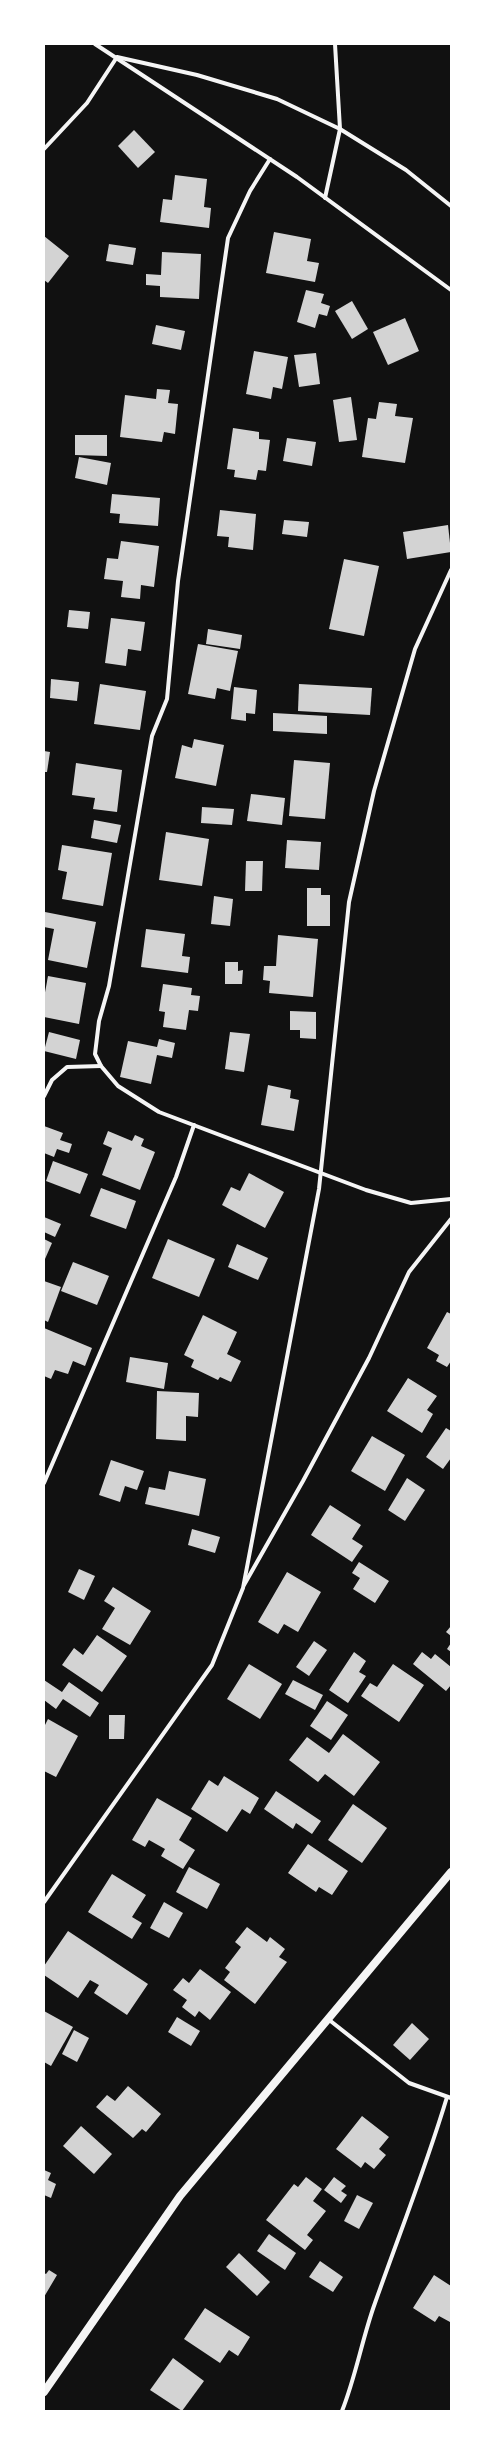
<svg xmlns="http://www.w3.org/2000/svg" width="495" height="2455" font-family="Commissioner,sans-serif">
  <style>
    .building { fill: #d3d3d3 }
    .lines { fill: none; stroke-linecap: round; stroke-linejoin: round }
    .minor { stroke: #f5f5f5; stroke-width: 4 }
    .secondary { stroke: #f5f5f5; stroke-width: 8 }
  </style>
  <rect width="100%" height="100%" fill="#111"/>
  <!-- building -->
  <g class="building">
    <path d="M134,130L155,152L138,168L118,146Z"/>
    <path d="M175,175L207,179L204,207L211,208L209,228L160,222L163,199L172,200Z"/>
    <path d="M274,232L311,239L307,261L319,263L315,282L266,273Z"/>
    <path d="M44,236L69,256L48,283L44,280Z"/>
    <path d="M109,244L136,248L133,265L106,261Z"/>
    <path d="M162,252L201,254L199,299L160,297V286L146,285V274L161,275Z"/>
    <path d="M306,290L324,294L321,303L330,306L327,316L319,314L315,328L297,322Z"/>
    <path d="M352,301L368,329L352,339L335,311Z"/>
    <path d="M405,318L419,351L388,365L373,332Z"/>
    <path d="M156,325L185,331L181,350L152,344Z"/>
    <path d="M254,351L288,357L282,389L273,387L271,399L246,394Z"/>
    <path d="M316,353L320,384L299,387L294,355Z"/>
    <path d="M157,389L170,390L168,403L178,404L175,434L164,432L162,442L120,437L125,395L156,399Z"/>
    <path d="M351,397L357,440L339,442L333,400Z"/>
    <path d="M379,402L397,404L395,416L413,418L405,463L362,457L368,418L376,419Z"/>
    <path d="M233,428L259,432V439L270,440L266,471L258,470L256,480L234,477L235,470L227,469Z"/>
    <path d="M75,435H107V456L75,455Z"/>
    <path d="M287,438L316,442L312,466L283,461Z"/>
    <path d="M79,457L111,463L107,485L75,478Z"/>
    <path d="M112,494L160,498L158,526L119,523L120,514L110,513Z"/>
    <path d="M220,510L256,514L253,550L228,547L229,537L217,536Z"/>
    <path d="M284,520L309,522L307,537L282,534Z"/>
    <path d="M448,525L451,552L407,559L403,532Z"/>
    <path d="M121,541L159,546L154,587L141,585L140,599L121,597L123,581L104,579L107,558L118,559Z"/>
    <path d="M344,559L379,566L364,636L329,629Z"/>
    <path d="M69,610L90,612L88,629L67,627Z"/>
    <path d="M111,618L145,622L141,651L128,649L126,666L105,663Z"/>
    <path d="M208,629L242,635L240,649L206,644Z"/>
    <path d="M198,644L238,651L230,691L217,688L215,699L188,694Z"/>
    <path d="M51,679L79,682L77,701L50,698Z"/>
    <path d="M100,684L146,691L140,730L94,724Z"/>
    <path d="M299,684L372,688L370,715L298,711Z"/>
    <path d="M234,687L257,690L255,714L246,713V721L231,719Z"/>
    <path d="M273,713L327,716V734L273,731Z"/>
    <path d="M194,739L224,745L216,786L175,778L182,745L192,748Z"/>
    <path d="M44,751L50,752L47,772H44Z"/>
    <path d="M294,760L330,763L325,819L289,816Z"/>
    <path d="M76,763L122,770L117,812L93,809L95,798L72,795Z"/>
    <path d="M251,794L285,798L282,825L247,821Z"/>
    <path d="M202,807L234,809L232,825L201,823Z"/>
    <path d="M94,820L121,825L117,843L91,838Z"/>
    <path d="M166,832L209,839L202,886L159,880Z"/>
    <path d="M287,840L321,842L319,870L285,868Z"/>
    <path d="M62,845L112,853L103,906L62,899L67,872L58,870Z"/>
    <path d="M246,861H263L262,891H245Z"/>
    <path d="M307,888H321V895H330V926H307Z"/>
    <path d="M214,896L233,899L230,926L211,924Z"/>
    <path d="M45,912L96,922L87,968L48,960L54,929L44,927Z"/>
    <path d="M146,929L185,934L182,956L190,957L188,973L141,967Z"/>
    <path d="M278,935L318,939L313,997L269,993L270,981L263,980L264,966H276Z"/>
    <path d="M225,962H238V971L243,970L242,984H225Z"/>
    <path d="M48,976L86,983L79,1024L44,1017V998Z"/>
    <path d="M163,984L192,988L191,995L200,996L198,1011L189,1010L186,1030L163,1027L165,1012L159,1011Z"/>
    <path d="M290,1011L316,1012V1039L300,1038V1030H290Z"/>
    <path d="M49,1032L80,1040L76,1059L44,1051Z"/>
    <path d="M230,1032L250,1034L244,1072L225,1069Z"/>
    <path d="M159,1039L175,1043L172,1058L157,1055L151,1084L120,1077L128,1041L157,1047Z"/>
    <path d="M268,1085L291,1090L290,1098L299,1100L294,1131L261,1125Z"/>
    <path d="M44,1126L63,1133L60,1140L72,1144L69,1153L57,1149L54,1157L44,1153Z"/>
    <path d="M108,1131L132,1141L135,1135L144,1139L141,1146L155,1152L140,1190L102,1175L112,1148L103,1144Z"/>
    <path d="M53,1161L88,1174L80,1194L46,1181Z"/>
    <path d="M249,1173L284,1192L265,1228L222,1205L231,1187L240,1191Z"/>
    <path d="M101,1188L136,1201L126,1229L90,1216Z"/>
    <path d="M44,1217L61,1224L55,1237L44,1232Z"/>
    <path d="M44,1239L52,1243L45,1259H44Z"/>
    <path d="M168,1239L215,1259L199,1297L152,1278Z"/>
    <path d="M237,1244L268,1258L258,1280L228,1267Z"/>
    <path d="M73,1262L109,1276L97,1305L61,1291Z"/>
    <path d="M44,1281L61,1287L48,1322L44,1320Z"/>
    <path d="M447,1312L451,1314V1361L447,1367L436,1361L439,1355L427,1348Z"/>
    <path d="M203,1315L237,1332L227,1354L241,1361L231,1382L220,1377L218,1380L191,1367L194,1360L184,1355Z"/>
    <path d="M44,1328L92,1348L85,1366L73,1361L68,1374L55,1370L51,1379L44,1376Z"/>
    <path d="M130,1357L168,1363L164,1389L126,1382Z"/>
    <path d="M408,1378L437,1396L427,1410L433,1414L422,1433L387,1411Z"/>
    <path d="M157,1391L199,1393L198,1417L186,1416V1441L156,1439Z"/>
    <path d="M446,1428L451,1431V1458L443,1469L426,1457Z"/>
    <path d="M372,1436L405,1455L385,1491L351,1471Z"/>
    <path d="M111,1460L144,1471L137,1490L125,1486L120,1502L99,1495Z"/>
    <path d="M169,1471L206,1479L199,1516L145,1504L149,1487L165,1490Z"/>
    <path d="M407,1478L425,1490L405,1521L388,1510Z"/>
    <path d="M330,1505L361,1525L352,1539L363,1546L352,1562L311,1535Z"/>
    <path d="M192,1529L220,1537L215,1553L188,1545Z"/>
    <path d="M359,1562L389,1581L375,1603L353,1589L360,1578L352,1573Z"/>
    <path d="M79,1569L95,1576L84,1600L68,1592Z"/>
    <path d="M287,1572L321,1592L298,1632L284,1624L278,1634L258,1622Z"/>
    <path d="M113,1587L151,1611L130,1645L102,1629L115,1608L104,1601Z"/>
    <path d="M451,1626V1636L446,1632Z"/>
    <path d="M97,1635L127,1656L102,1692L62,1665L74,1648L83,1655Z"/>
    <path d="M314,1641L327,1650L309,1676L296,1667Z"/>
    <path d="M451,1643V1652L447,1649Z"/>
    <path d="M354,1652L366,1661L359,1672L366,1676L348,1703L329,1690Z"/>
    <path d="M422,1652L431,1659L435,1654L451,1667V1685L446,1691L413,1664Z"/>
    <path d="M249,1664L282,1684L260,1719L227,1699Z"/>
    <path d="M393,1664L424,1685L399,1722L361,1696L370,1683L377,1687Z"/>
    <path d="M44,1680L62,1692L69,1682L99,1703L90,1717L63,1699L56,1709L44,1700Z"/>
    <path d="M293,1680L323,1695L315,1710L285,1694Z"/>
    <path d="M327,1701L348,1715L331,1740L310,1726Z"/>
    <path d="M109,1715H125L124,1739H109Z"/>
    <path d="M48,1719L78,1736L56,1777L44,1771V1727Z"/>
    <path d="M343,1734L380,1762L354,1796L325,1774L318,1782L289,1760L307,1737L329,1753Z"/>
    <path d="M224,1776L259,1798L250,1814L242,1809L227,1832L191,1809L209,1780L218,1786Z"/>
    <path d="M276,1791L321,1821L312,1834L296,1823L293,1829L264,1809Z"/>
    <path d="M157,1798L192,1818L179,1840L195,1850L183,1869L161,1856L165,1849L149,1840L145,1847L132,1840Z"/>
    <path d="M353,1804L387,1828L362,1863L328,1840Z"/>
    <path d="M308,1844L348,1871L332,1895L319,1887L316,1892L288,1873Z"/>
    <path d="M189,1867L220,1884L207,1909L176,1892Z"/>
    <path d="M112,1874L146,1895L132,1917L142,1923L132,1939L88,1912Z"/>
    <path d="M164,1902L183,1913L169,1938L150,1928Z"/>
    <path d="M247,1927L267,1942L270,1937L285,1949L279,1957L287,1962L255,2004L224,1980L230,1972L225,1968L241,1947L235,1942Z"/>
    <path d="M68,1931L148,1984L127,2015L94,1993L99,1985L90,1980L78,1998L44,1975V1966Z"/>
    <path d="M200,1969L231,1992L210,2020L199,2011L195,2017L182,2007L187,2000L173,1990L183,1978L189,1983Z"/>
    <path d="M44,2011L73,2027L51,2066L44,2062Z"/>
    <path d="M177,2017L200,2031L191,2046L168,2032Z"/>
    <path d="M412,2023L429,2039L410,2060L393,2045Z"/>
    <path d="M74,2030L89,2038L77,2062L62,2054Z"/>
    <path d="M128,2086L161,2114L146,2132L142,2129L133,2138L96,2107L107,2095L115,2101Z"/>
    <path d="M362,2116L389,2137L379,2149L386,2155L374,2169L365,2162L361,2168L336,2149Z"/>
    <path d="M81,2126L112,2154L94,2174L63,2146Z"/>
    <path d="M44,2170L51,2173L48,2180L56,2184L51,2198L44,2195Z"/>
    <path d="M306,2177L322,2189L313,2201L326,2211L307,2235L313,2240L305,2250L266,2220L294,2184L298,2187Z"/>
    <path d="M334,2177L346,2186L341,2191L347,2195L341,2203L324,2190Z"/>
    <path d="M357,2195L373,2203L359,2229L344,2221Z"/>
    <path d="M269,2234L296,2253L285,2270L257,2251Z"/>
    <path d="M239,2253L270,2282L257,2296L226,2267Z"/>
    <path d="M320,2261L343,2277L333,2292L309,2277Z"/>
    <path d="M49,2270L57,2275L44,2297V2273L46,2274Z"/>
    <path d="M434,2275L451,2286L450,2322L439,2316L435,2322L413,2308Z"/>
    <path d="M205,2308L250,2337L238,2356L229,2350L220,2363L184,2339Z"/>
    <path d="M173,2358L204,2381L182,2411L150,2390Z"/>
  </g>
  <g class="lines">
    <!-- minor -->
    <g class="minor">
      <path d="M95,44L297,177L451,290"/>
      <path d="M44,149L87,103L117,57L197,75L277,99L340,129L406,170L451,206"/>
      <path d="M270,159L250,191L228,238L178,581L167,699L152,736L109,986L99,1021L95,1054L101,1066L118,1086L159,1112L366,1190L411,1203L451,1199"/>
      <path d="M325,198L340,129L335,44"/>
      <path d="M44,1096L52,1080L67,1067L101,1066"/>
      <path d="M44,1483L176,1177L194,1125"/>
      <path d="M244,1585L303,1481L369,1358L409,1272L451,1219"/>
      <path d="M44,1902L212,1665L243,1588L319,1189L349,902L374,791L415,649L451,570"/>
      <path d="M328,2019L409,2083L451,2098"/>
      <path d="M342,2411C356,2376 362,2339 375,2303C399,2235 426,2167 447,2097"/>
    </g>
    <!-- secondary -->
    <path class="secondary" d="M44,2392L180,2196L451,1872"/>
  </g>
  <!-- border -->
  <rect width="495" height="2455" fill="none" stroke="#ffffff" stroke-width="90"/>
</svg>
